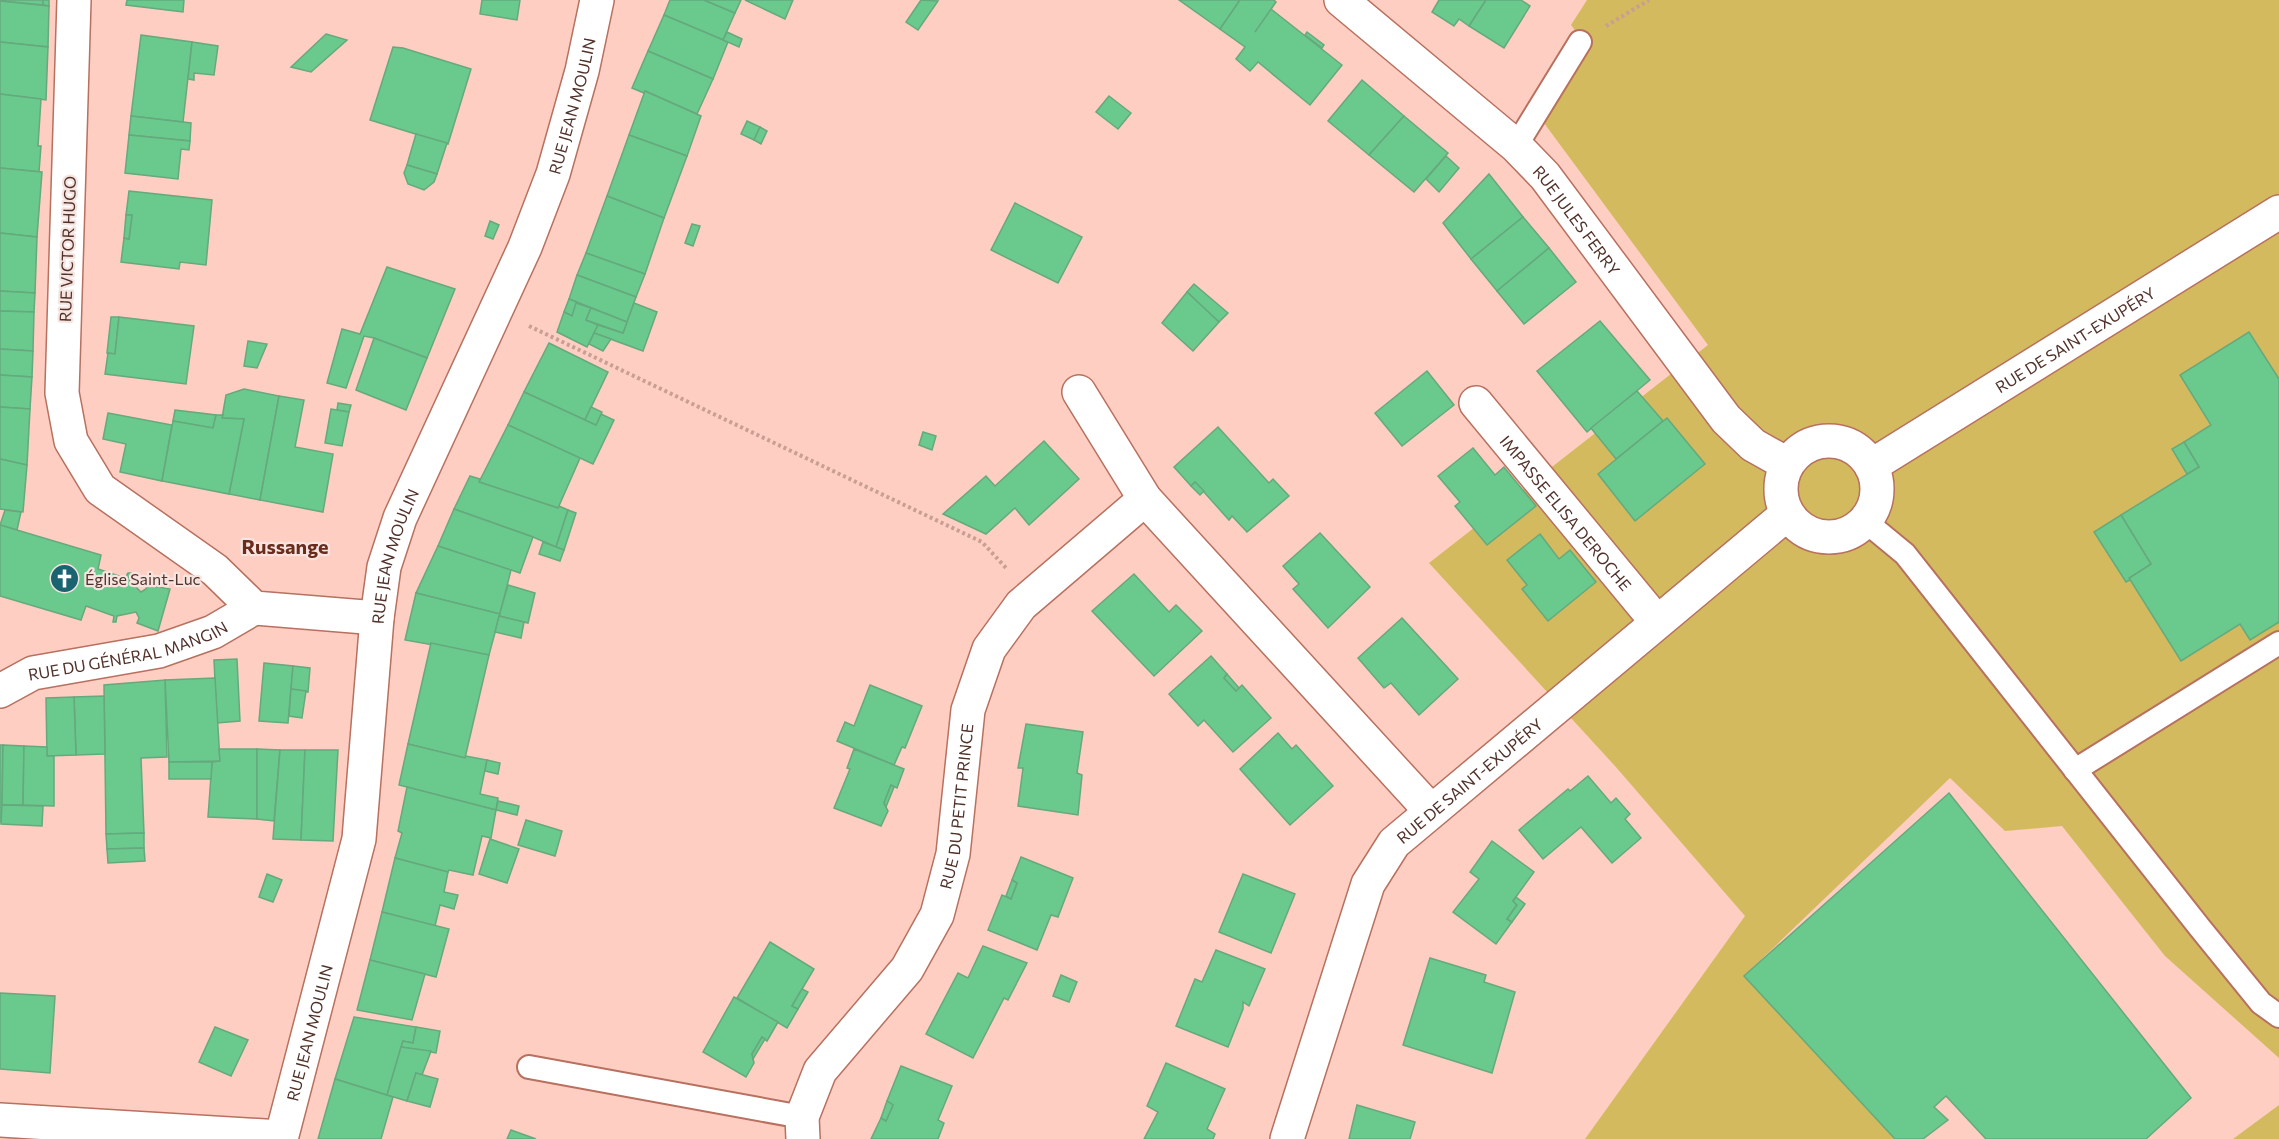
<svg xmlns="http://www.w3.org/2000/svg" width="2279" height="1139" font-family="Commissioner,sans-serif">
  <style>
    .green { fill: #d3ba5e }
    .building { fill: #6ac98d; stroke: #65a97d; stroke-width: 1.5 }
    .lines { fill: none; stroke-linecap: round; stroke-linejoin: round }
    .lane-casing { stroke: #b8705f; stroke-width: 26 }
    .street-casing { stroke: #b8705f; stroke-width: 36 }
    .secondary-casing { stroke: #b8705f; stroke-width: 36 }
    .path { stroke: #c99e93; stroke-width: 4; stroke-dasharray: 3 3; stroke-linecap: butt }
    .lane { stroke: #fff; stroke-width: 22 }
    .street { stroke: #fff; stroke-width: 33 }
    .secondary { stroke: #fff; stroke-width: 33 }
    .labels { text-anchor: middle; dominant-baseline: central; stroke-width: 4.5; stroke-linejoin: round; paint-order: stroke }
    .street-label { font-size: 16px; fill: #51322a; stroke: #f5e4e0 }
    .poi-label { font-size: 16px; fill: #51322a; stroke: #f5e4e0; text-anchor: start }
    .quarter-label { font-size: 20px; font-weight: bold; fill: #6a2b1c; stroke: #f5e4e0 }
  </style>
  <rect width="100%" height="100%" fill="#fecec2"/>
  <!-- green -->
  <g class="green">
    <path d="M1587,0H2279V1058L2165,956L2062,826L2005,831L1950,778L1744,976L1896,1139H1585L1745,916L1615,766L1429,563L1708,345L1544,123L1587,46L1571,25Z"/>
    <path d="M2279,1105V1139H2233Z"/>
  </g>
  <!-- building -->
  <g class="building">
    <path d="M0,0H43V5L0,1Z"/>
    <path d="M43,0H49V6L43,5Z"/>
    <path d="M127,0H184L183,12L126,5Z"/>
    <path d="M482,0H520L517,20L480,14Z"/>
    <path d="M670,0H704L735,13L723,40L664,15Z"/>
    <path d="M704,0H741L735,13Z"/>
    <path d="M745,0H793L785,19Z"/>
    <path d="M921,0L938,1L918,30L906,22Z"/>
    <path d="M1179,0H1240L1220,29Z"/>
    <path d="M1240,0H1274L1276,2L1255,32L1271,9L1342,65L1310,105L1258,62L1250,71L1236,59L1245,47L1220,29Z"/>
    <path d="M1439,0H1486L1469,26L1459,19L1454,26L1432,12Z"/>
    <path d="M1486,0H1521L1530,6L1504,48L1469,26Z"/>
    <path d="M0,1L49,6L48,47L0,42Z"/>
    <path d="M664,15L728,42L713,79L648,51Z"/>
    <path d="M727,32L742,39L739,47L723,40Z"/>
    <path d="M1307,32L1324,45L1322,48L1305,35Z"/>
    <path d="M326,34L347,40L311,72L291,67Z"/>
    <path d="M141,35L192,42L183,122L131,116Z"/>
    <path d="M0,42L48,47L46,100L0,94Z"/>
    <path d="M192,42L218,46L214,75L194,73V80L188,79Z"/>
    <path d="M393,47L403,48L471,69L448,144L370,120Z"/>
    <path d="M648,51L713,79L697,114L645,91L644,93L632,88Z"/>
    <path d="M1362,80L1404,116L1369,155L1328,121Z"/>
    <path d="M645,91L701,116L687,156L629,135Z"/>
    <path d="M0,94L41,99L38,146H41L39,172L0,168Z"/>
    <path d="M1109,96L1131,113L1118,129L1096,112Z"/>
    <path d="M131,116L191,123L190,141L129,135Z"/>
    <path d="M1404,116L1448,153L1414,192L1369,155Z"/>
    <path d="M747,121L760,127L754,140L741,134Z"/>
    <path d="M760,127L767,131L761,144L754,140Z"/>
    <path d="M416,134L447,143L437,174L407,165Z"/>
    <path d="M129,135L190,141L189,150L181,149L178,179L125,173Z"/>
    <path d="M629,135L687,156L664,218L607,196Z"/>
    <path d="M1446,156L1459,168L1439,192L1426,179Z"/>
    <path d="M407,165L437,174L434,182L424,190L408,184L404,173Z"/>
    <path d="M0,168L42,172L37,237L0,233Z"/>
    <path d="M1489,174L1523,217L1471,259L1443,223Z"/>
    <path d="M129,191L212,200L206,265L180,262L179,269L121,262L124,238L129,239L132,215H126Z"/>
    <path d="M607,196L664,218L645,274L586,253Z"/>
    <path d="M1015,203L1082,237L1058,283L991,250Z"/>
    <path d="M126,215H132L129,239L124,238Z"/>
    <path d="M1523,217L1549,248L1497,291L1471,259Z"/>
    <path d="M490,221L499,225L493,239L485,236Z"/>
    <path d="M692,224L700,226L693,246L685,243Z"/>
    <path d="M0,233L37,237L35,293L0,291Z"/>
    <path d="M1549,248L1576,282L1524,324L1497,291Z"/>
    <path d="M586,253L645,274L636,297L577,275Z"/>
    <path d="M387,267L455,289L427,358L374,338L364,336L346,388L327,383L342,329L360,334Z"/>
    <path d="M577,275L636,297L627,322L569,299Z"/>
    <path d="M1194,284L1228,313L1219,322L1187,292Z"/>
    <path d="M0,291L35,293L34,312L0,311Z"/>
    <path d="M1187,292L1219,322L1193,351L1162,323Z"/>
    <path d="M569,299L577,302L572,316L564,312Z"/>
    <path d="M576,303L591,308L586,320L598,325L587,347L557,332L564,312L572,316Z"/>
    <path d="M634,303L657,312L643,351L594,333L598,325L623,333Z"/>
    <path d="M591,308L627,322L623,333L586,320Z"/>
    <path d="M0,311L34,312L33,351L0,349Z"/>
    <path d="M111,317H119L115,354L107,353Z"/>
    <path d="M119,317L194,326L186,384L105,374L108,353L115,354Z"/>
    <path d="M1600,321L1650,380L1587,432L1537,371Z"/>
    <path d="M2249,332L2279,379V622L2250,640L2240,624L2181,661L2129,578L2151,564L2121,515L2199,467L2184,442L2211,425L2180,375Z"/>
    <path d="M594,333L611,339L603,351L589,344Z"/>
    <path d="M374,338L427,358L406,410L356,390Z"/>
    <path d="M248,341L267,344L257,368L244,366Z"/>
    <path d="M549,343L608,372L585,420L524,392Z"/>
    <path d="M0,349L33,351L32,377L0,375Z"/>
    <path d="M1427,371L1454,405L1402,446L1375,413Z"/>
    <path d="M0,375L32,377L30,409L0,407Z"/>
    <path d="M244,389L279,396L260,500L229,494L244,419L222,418L226,395Z"/>
    <path d="M1637,391L1663,421L1616,459L1591,428Z"/>
    <path d="M524,392L596,425L601,414L614,420L593,464L508,425Z"/>
    <path d="M279,396L304,400L295,447L333,454L323,512L260,500Z"/>
    <path d="M338,403L351,405L349,412L337,410Z"/>
    <path d="M0,407L30,409L27,465L0,459Z"/>
    <path d="M591,407L602,412L596,425L585,420Z"/>
    <path d="M331,409L349,412L342,446L325,443Z"/>
    <path d="M175,410L216,415L213,428L173,421Z"/>
    <path d="M108,413L172,425L162,481L120,472L126,444L103,439Z"/>
    <path d="M216,415H223L222,418L244,419L229,494L162,481L173,421L213,428Z"/>
    <path d="M1667,418L1705,464L1635,521L1598,474Z"/>
    <path d="M508,425L580,458L558,508L479,482Z"/>
    <path d="M1218,427L1269,483L1273,479L1289,496L1247,532L1232,516L1229,520L1195,482L1191,486L1174,467Z"/>
    <path d="M923,432L936,436L932,450L919,445Z"/>
    <path d="M1044,441L1079,479L1029,525L1015,508L986,534L943,514L986,476L995,486Z"/>
    <path d="M2184,442L2199,467L2187,474L2172,449Z"/>
    <path d="M1473,448L1495,475L1504,467L1536,506L1487,545L1455,506L1460,502L1438,476Z"/>
    <path d="M0,459L27,465L23,512L0,509Z"/>
    <path d="M470,476L480,479L479,482L558,508L559,506L568,510L556,547L533,537L454,509Z"/>
    <path d="M1195,482L1204,491L1200,495L1191,486Z"/>
    <path d="M454,509L533,537L520,573L438,546Z"/>
    <path d="M5,510L21,512L17,530L0,525Z"/>
    <path d="M568,510L576,513L564,550L556,547Z"/>
    <path d="M2121,515L2151,564L2129,578L2130,580L2126,582L2094,532Z"/>
    <path d="M0,525L101,555L98,569L125,578L128,573H131L128,579L141,592L146,589L147,585L170,589L158,631L137,623L139,618L136,612L117,616L116,622H113L114,616L86,606L81,620L0,596Z"/>
    <path d="M1320,533L1370,587L1328,628L1293,589L1299,584L1283,566Z"/>
    <path d="M1540,534L1559,559L1570,550L1596,582L1548,621L1522,589L1527,585L1507,560Z"/>
    <path d="M543,542L564,550L560,561L539,554Z"/>
    <path d="M438,546L511,570L500,614L416,593Z"/>
    <path d="M1134,574L1169,612L1176,605L1202,631L1154,676L1092,611Z"/>
    <path d="M508,585L535,593L528,623L499,616Z"/>
    <path d="M416,593L500,614L489,655L405,640Z"/>
    <path d="M499,616L524,622L521,638L495,632Z"/>
    <path d="M1402,618L1458,679L1419,715L1391,683L1384,688L1358,658Z"/>
    <path d="M431,643L489,655L465,758L408,744Z"/>
    <path d="M1211,656L1227,674L1224,678L1236,691L1242,685L1271,718L1233,752L1204,720L1198,726L1169,694Z"/>
    <path d="M237,659L240,721L217,723L214,660Z"/>
    <path d="M264,663L293,666L288,723L259,721Z"/>
    <path d="M293,666L310,668L308,692L291,689Z"/>
    <path d="M1227,674L1239,688L1236,691L1224,678Z"/>
    <path d="M215,678L220,761L169,762L165,680Z"/>
    <path d="M165,680L167,757L141,758L144,833L106,834L104,685Z"/>
    <path d="M870,685L922,706L905,748L902,747L894,765L837,741L845,722L854,726Z"/>
    <path d="M291,689L306,691L302,718L289,716Z"/>
    <path d="M104,696L105,754L76,755L74,697Z"/>
    <path d="M74,697L76,755L47,756L46,698Z"/>
    <path d="M1026,724L1083,732L1077,773L1082,775L1078,815L1018,806L1023,768H1018Z"/>
    <path d="M1278,733L1292,749L1296,745L1333,786L1290,825L1240,769Z"/>
    <path d="M408,744L465,758L466,756L487,760L480,794L498,798L496,810L399,785Z"/>
    <path d="M0,745H3L2,822H0Z"/>
    <path d="M3,745L24,746L23,805H2Z"/>
    <path d="M24,746L47,747V756H54V806L23,805Z"/>
    <path d="M219,749H257V819L208,817L212,762L220,761Z"/>
    <path d="M257,749L280,750L274,821L257,819Z"/>
    <path d="M854,749L904,769L897,788L891,785L884,803L888,811L881,826L834,808L850,769L847,768Z"/>
    <path d="M280,750H305L301,840L273,839Z"/>
    <path d="M305,750H338L333,841L301,840Z"/>
    <path d="M487,760L500,763L498,774L485,771Z"/>
    <path d="M169,762H212L211,779H169Z"/>
    <path d="M1588,776L1611,803L1616,798L1630,814L1625,819L1641,838L1612,863L1581,827L1543,859L1519,830L1568,789L1570,791Z"/>
    <path d="M891,785L894,787L886,807L884,803Z"/>
    <path d="M407,787L496,810L491,838L482,836L473,875L449,870L448,872L395,858L402,833L398,831Z"/>
    <path d="M1949,793L2191,1098L2146,1139H1986L1946,1096L1934,1107L1948,1120L1923,1139H1895L1744,976Z"/>
    <path d="M498,801L519,806L517,815L496,810Z"/>
    <path d="M2,805L43,806L42,826L1,824Z"/>
    <path d="M526,820L562,831L555,856L518,845Z"/>
    <path d="M144,833V848L107,849L106,834Z"/>
    <path d="M490,839L519,849L507,883L479,874Z"/>
    <path d="M1492,841L1534,872L1513,901L1517,905L1507,919L1512,922L1496,944L1453,912L1479,879L1470,872Z"/>
    <path d="M144,848L145,861L108,863L107,849Z"/>
    <path d="M1021,857L1073,878L1058,917L1051,915L1037,950L988,930L1002,895L1011,899L1017,883L1012,880Z"/>
    <path d="M395,858L448,872L444,892L458,895L454,909L440,905L435,926L382,912Z"/>
    <path d="M267,874L282,880L273,902L259,897Z"/>
    <path d="M1243,874L1295,894L1271,953L1219,932Z"/>
    <path d="M1012,880L1017,883L1011,899L1006,896Z"/>
    <path d="M1516,897L1525,904L1512,922L1507,919L1517,905L1513,901Z"/>
    <path d="M382,912L449,929L436,977L370,960Z"/>
    <path d="M770,942L814,969L792,1006L798,1009L787,1028L737,998Z"/>
    <path d="M983,946L1027,963L1008,1000L1004,998L973,1058L926,1034L958,973L968,978Z"/>
    <path d="M1216,950L1265,969L1249,1006L1243,1002V1009L1228,1047L1176,1026L1195,979L1202,982Z"/>
    <path d="M1430,958L1486,975L1484,982L1515,992L1492,1073L1403,1045Z"/>
    <path d="M370,960L425,974L412,1020L357,1010Z"/>
    <path d="M1061,975L1077,982L1069,1002L1053,996Z"/>
    <path d="M802,989L808,992L798,1009L792,1006Z"/>
    <path d="M0,993L55,996L50,1073L0,1069Z"/>
    <path d="M734,997L778,1022L767,1041L762,1037L752,1054L754,1063L746,1077L703,1052Z"/>
    <path d="M354,1017L416,1027L413,1043L403,1041L387,1095L335,1079Z"/>
    <path d="M215,1027L248,1040L231,1076L199,1062Z"/>
    <path d="M416,1027L440,1031L436,1053L401,1047L403,1041L413,1043Z"/>
    <path d="M762,1037L765,1039L753,1059L752,1054Z"/>
    <path d="M401,1047L431,1051L422,1075L416,1073L407,1101L387,1095Z"/>
    <path d="M1166,1063L1225,1089L1207,1129L1215,1134L1213,1139H1144L1158,1112L1147,1106Z"/>
    <path d="M901,1066L952,1086L938,1120L944,1123L938,1139H871L881,1118L886,1121L893,1105L887,1101Z"/>
    <path d="M416,1073L438,1079L430,1107L407,1101Z"/>
    <path d="M335,1079L393,1097L381,1139H318Z"/>
    <path d="M887,1101L893,1105L886,1121L881,1118Z"/>
    <path d="M1357,1105L1415,1122L1410,1139H1349Z"/>
    <path d="M511,1130L536,1139H507Z"/>
  </g>
  <g class="lines">
    <defs>
      <g id="lane">
        <path d="M1516,146L1580,42"/>
        <path d="M1865,521L1905,554L2200,928L2261,1003L2279,1016"/>
        <path d="M2075,770L2279,643"/>
        <path d="M529,1067L802,1117"/>
      </g>
      <g id="street">
        <path d="M74,0L62,393L71,441L100,489L215,570L254,608L377,618"/>
        <path id="s1" d="M1341,0L1516,146L1545,176L1726,419L1753,445L1787,464"/>
        <path d="M1079,392L1145,499L1430,810"/>
        <path id="s2" d="M1476,403L1657,622"/>
        <circle cx="1829" cy="489" r="48"/>
        <path id="s3" d="M1871,466L2279,212"/>
        <path id="s4" d="M0,691L33,673L159,651L213,632L254,608"/>
        <path d="M0,1120L281,1137"/>
        <path id="s5" d="M803,1139L802,1117L820,1071L907,969L937,915L953,854L968,710L989,649L1021,605L1145,499"/>
        <path id="s6" d="M1287,1139L1368,884L1394,843L1787,514"/>
      </g>
      <g id="secondary">
        <path id="s7" d="M281,1139L359,839L377,618L384,567L400,518L525,247L553,174L582,71L597,0"/>
      </g>
    </defs>
    <!-- lane casing -->
    <use href="#lane" class="lane-casing"/>
    <!-- street casing -->
    <use href="#street" class="street-casing"/>
    <!-- secondary casing -->
    <use href="#secondary" class="secondary-casing"/>
    <!-- path -->
    <g class="path">
      <path d="M1606,26L1649,0"/>
      <path d="M529,326L982,542L1007,569"/>
    </g>
    <!-- lane -->
    <use href="#lane" class="lane"/>
    <!-- street -->
    <use href="#street" class="street"/>
    <!-- secondary -->
    <use href="#secondary" class="secondary"/>
  </g>
  <!-- icons -->
  <defs>
    <symbol id="church-disc" viewBox="-11 -11 22 22"><circle r="9.5" fill="#1a6371" stroke="#f5e4e0"/><path d="M-1.2-6h2.4v3.5h3.3v2.4h-3.3V6h-2.4V-.1h-3.3v-2.4h3.3Z" fill="#fff"/></symbol>
  </defs>
  <g fill-rule="evenodd">
    <use href="#church-disc" x="48" y="562" width="33" height="33"/>
  </g>
  <g class="labels">
    <!-- street labels -->
    <g class="street-label">
      <text stroke="none"><textPath href="#s7" startOffset="1082">RUE JEAN MOULIN</textPath></text>
      <text stroke="none"><textPath href="#s1" startOffset="324">RUE JULES FERRY</textPath></text>
      <text transform="translate(67 249) rotate(-88)">RUE VICTOR HUGO</text>
      <text stroke="none"><textPath href="#s3" startOffset="240">RUE DE SAINT-EXUPÉRY</textPath></text>
      <text stroke="none"><textPath href="#s2" startOffset="142">IMPASSE ELISA DEROCHE</textPath></text>
      <text stroke="none"><textPath href="#s7" startOffset="596">RUE JEAN MOULIN</textPath></text>
      <text stroke="none"><textPath href="#s4" startOffset="135">RUE DU GÉNÉRAL MANGIN</textPath></text>
      <text stroke="none"><textPath href="#s6" startOffset="414">RUE DE SAINT-EXUPÉRY</textPath></text>
      <text stroke="none"><textPath href="#s5" startOffset="378">RUE DU PETIT PRINCE</textPath></text>
      <text stroke="none"><textPath href="#s7" startOffset="110">RUE JEAN MOULIN</textPath></text>
    </g>
    <!-- poi labels -->
    <g class="poi-label">
      <text x="85" y="578">Église Saint-Luc</text>
    </g>
    <!-- quarter labels -->
    <g class="quarter-label">
      <text x="285" y="546">Russange</text>
    </g>
  </g>
</svg>
